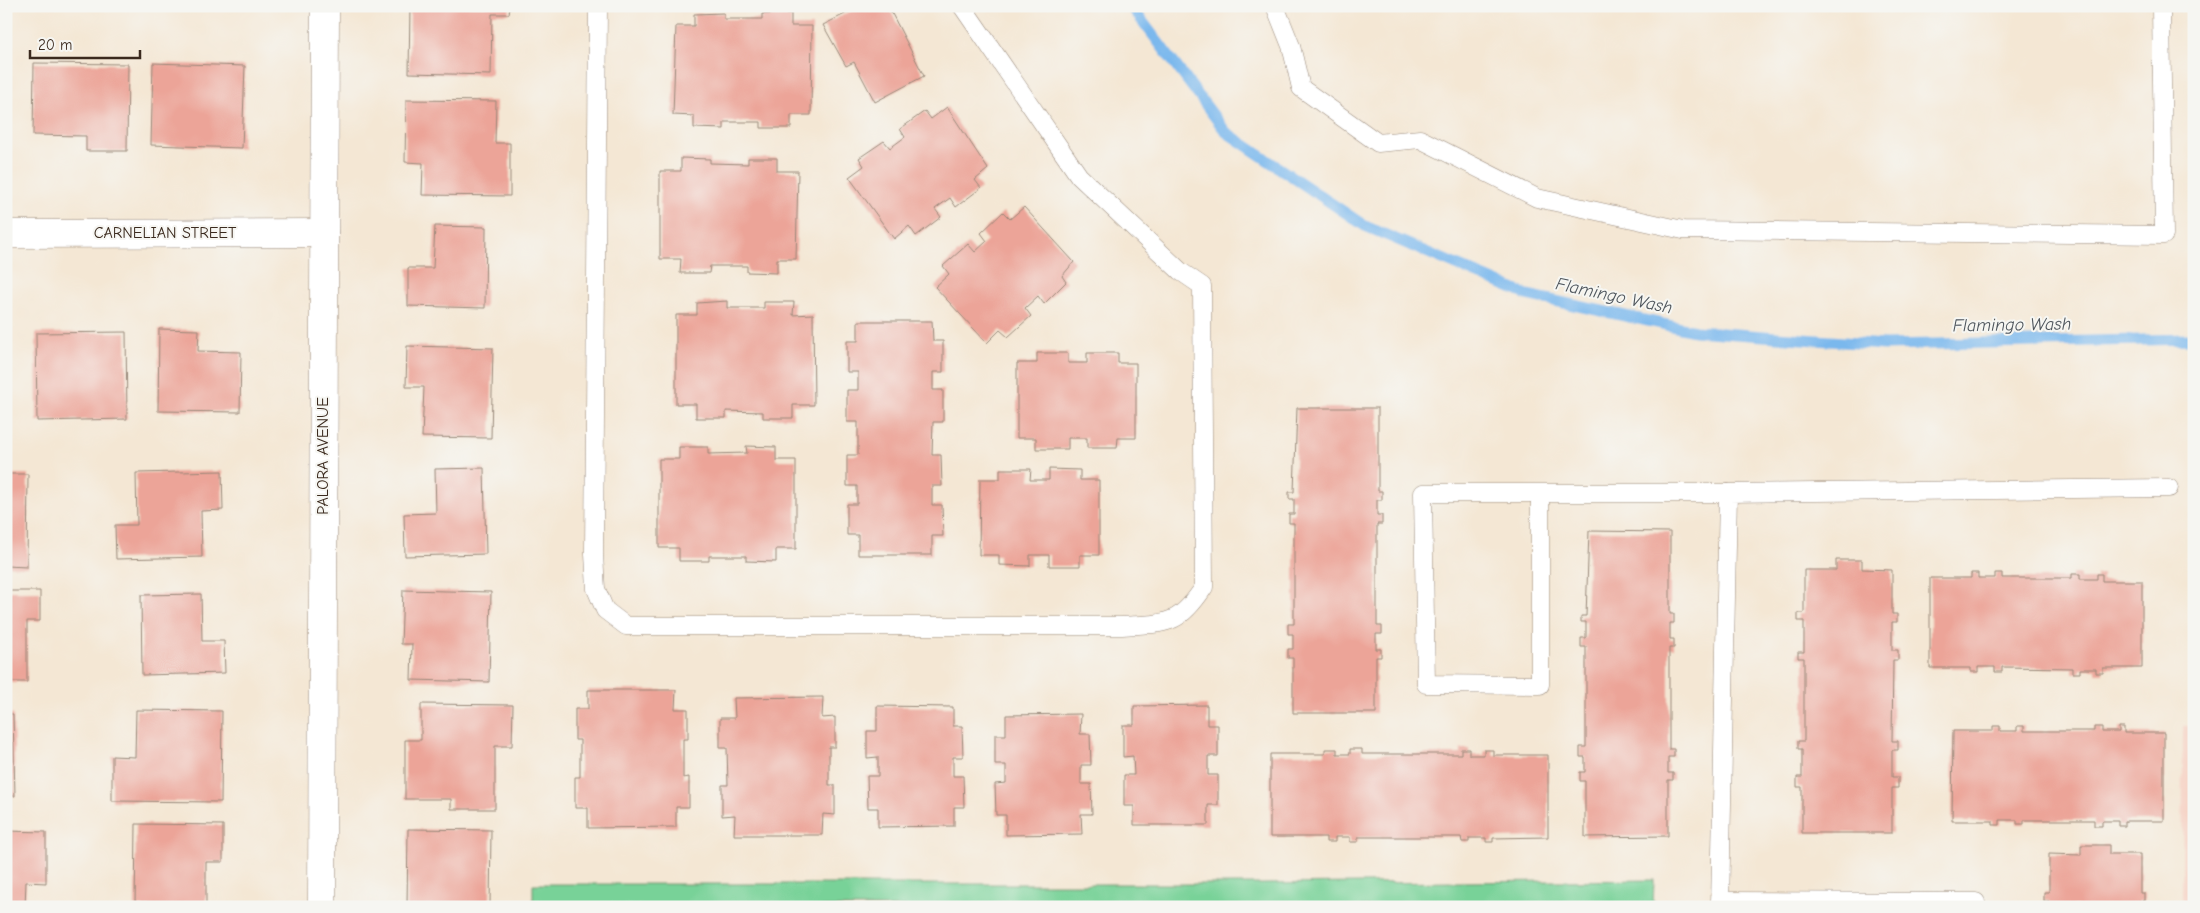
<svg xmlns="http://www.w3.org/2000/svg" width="2200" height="913" font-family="'Comic Neue',sans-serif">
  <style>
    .built { fill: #f6d2c4 }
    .green { fill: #78d298; stroke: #5a7e5b }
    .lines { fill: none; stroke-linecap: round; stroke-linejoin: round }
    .stream { stroke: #7ab8ed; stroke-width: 11 }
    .building { fill: #eca498 }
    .service-casing { stroke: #988879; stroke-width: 19 }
    .minor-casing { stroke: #988879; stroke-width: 29 }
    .service { stroke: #fff; stroke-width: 18 }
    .minor { stroke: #fff; stroke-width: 28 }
    .labels { text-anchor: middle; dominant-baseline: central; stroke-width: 4; stroke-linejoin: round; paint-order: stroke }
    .street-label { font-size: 16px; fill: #3b2a1e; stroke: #f6f6f2 }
    .water-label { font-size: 18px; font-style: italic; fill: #4e555c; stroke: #f6f6f2 }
  </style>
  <rect width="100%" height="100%" fill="#f6f6f2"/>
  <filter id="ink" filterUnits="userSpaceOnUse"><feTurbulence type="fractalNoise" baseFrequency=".02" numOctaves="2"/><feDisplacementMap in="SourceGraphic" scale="10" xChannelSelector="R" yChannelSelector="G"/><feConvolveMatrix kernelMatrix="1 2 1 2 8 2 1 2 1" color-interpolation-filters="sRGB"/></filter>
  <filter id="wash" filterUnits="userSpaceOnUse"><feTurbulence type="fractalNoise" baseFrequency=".0096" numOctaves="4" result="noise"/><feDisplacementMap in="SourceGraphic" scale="20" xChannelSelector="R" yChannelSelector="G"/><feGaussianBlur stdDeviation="1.12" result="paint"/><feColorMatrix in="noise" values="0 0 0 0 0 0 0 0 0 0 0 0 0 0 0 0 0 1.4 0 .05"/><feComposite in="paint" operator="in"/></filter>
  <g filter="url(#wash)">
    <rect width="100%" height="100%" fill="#f4e7d4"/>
    <!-- built -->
    <path class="built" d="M2183,726H2194V907H2182Z"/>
    <!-- green -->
    <path class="green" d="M1654,880L1653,907H533V884H1262Z"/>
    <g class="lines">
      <!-- stream -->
      <path class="stream" d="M1131,6L1226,132L1365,226L1527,295L1695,331L1884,345L2194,339"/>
    </g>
    <g id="blocks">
      <!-- building -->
      <g class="building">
        <path d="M410,6H510L509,14H492L491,75L409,73Z"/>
        <path d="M861,6H888L924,76L875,102L854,62L846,66L823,25Z"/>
        <path d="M724,13V19H762V14L791,13V26H812L811,115H791V128H761V122H724V129L694,128V116L673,115L676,26H694V14Z"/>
        <path d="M6,63H9L10,148H6Z"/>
        <path d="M34,63L128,64L127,151H86V136L33,135Z"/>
        <path d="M153,63L245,66L242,148L151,145Z"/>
        <path d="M406,100L496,101L495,143H510V196L422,195L423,163L405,162Z"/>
        <path d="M947,107L988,169L975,180L981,188L956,207L950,198L935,209L941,217L916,236L909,226L894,239L849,177L864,166L859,158L884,141L890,148L905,137L900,129L925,111L931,119Z"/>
        <path d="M681,158L710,159V163L748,164V158H777V171H798L796,259H777V273L747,272V266H710L709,273H680L681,259H660V171H681Z"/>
        <path d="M1024,207L1074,262L1062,276L1066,282L1044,304L1038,296L1025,308L1031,316L1008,337L1000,330L987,343L935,287L949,274L943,266L968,244L975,252L987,241L981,233L1003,212L1010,219Z"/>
        <path d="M435,226L486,227L485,308L408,306V268H433Z"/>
        <path d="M727,301V308H764V302H794L793,315L813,314L814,405H793V418H763V412L726,411V418H696V404H676V315H697V303Z"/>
        <path d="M858,321H932L933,341H943V372H933V390H943V422H933L932,455H941L942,486H932V505H942L943,536H932V555H858V535H847V504H857V486H847V455H858V422H847V390H858V372H847V341H858Z"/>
        <path d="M159,329L199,330L198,351L241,352L240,412L158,411Z"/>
        <path d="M126,332L127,419L37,421L36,333Z"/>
        <path d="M407,346L493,348L491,438L422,437L424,387H406Z"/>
        <path d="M1037,353H1068V363H1087V353H1118V363H1136V438H1118L1117,448H1087V438H1068V449H1036V438H1017V363H1037Z"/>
        <path d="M1297,408H1378V491H1382V500H1377V515H1382V524H1377V626H1382V634H1376V649H1381V657H1376V713H1293V658H1288V649H1293V634H1288V624H1294V523H1289V514H1294V499H1289V492H1294Z"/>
        <path d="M746,446L776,447V460H796V549H776V562L746,561V556H709V561H679V548H659V459H679V447H708V454L747,453Z"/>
        <path d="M484,468L486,554L405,556L404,514L436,513L435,469Z"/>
        <path d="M1000,469H1031L1030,480H1049V469L1080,470V480H1099V555H1080V566H1049V555H1030V566L999,565V555H979L980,479H1000Z"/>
        <path d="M222,471L223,510L201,511L202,557L116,559L115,525H137L136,473Z"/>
        <path d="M6,474H28L27,567L6,566Z"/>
        <path d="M1589,531L1670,532V614H1674V623H1670V639H1674V648H1669V749H1674V757H1668V773H1673V780H1668V836L1585,837V781H1580V772H1585V757H1580V747H1586V647H1581V638H1586V622H1581V616H1586Z"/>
        <path d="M1836,560H1862V569L1892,570V614H1897V622H1892V650H1898V660H1893L1892,741H1898V750H1892V777H1898V788H1892V833H1802V787H1797V777H1802V749H1798V741H1804V658H1798V652H1804V621H1798V613H1804V570H1836Z"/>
        <path d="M1971,573H1978V578H1995V573H2002V578H2072V574H2080V579H2097V574H2102V581H2142V668H2103V673H2096V669H2080V673H2072V668L2002,667V672H1995V667H1978V672H1971V668H1930V578H1971Z"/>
        <path d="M403,590L491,592L489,682L411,680L412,644H401Z"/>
        <path d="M6,591H40V621H27V682H6Z"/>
        <path d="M201,594L202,641H224L225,673L142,675L141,595Z"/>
        <path d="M588,690H676L675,709H688V739H683V778L689,777V807H676V827L588,828V808H575V777H580V740H575V709H588Z"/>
        <path d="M823,697L822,718L835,717V747H829V785H835V815L823,814L822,835H734L735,815L722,816V785H728L727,748H720V718H735L734,698Z"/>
        <path d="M421,704L513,705L512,746H495V809H451V799H405V740H421Z"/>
        <path d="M1207,705V725H1218V756H1208V775H1218V805H1208V825H1134V806H1124V775H1134L1133,756L1123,757V725H1134V706Z"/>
        <path d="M877,706L953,707V726H962L963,757H953V776H963L964,807H954V826L878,827V808H868L867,776H878V757L867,758V731H877Z"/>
        <path d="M136,710L222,711L221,802L112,801V756L135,757Z"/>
        <path d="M6,714H13L15,796H6Z"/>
        <path d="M1081,714L1080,734H1090L1091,765H1081V784H1091L1092,814H1081L1082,834L1006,835V815H996L995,784L1006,783V765H995V735H1006V715Z"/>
        <path d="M1993,726H2000V731H2017V726H2024V731H2094V727H2102V732H2119V727H2124V733H2164V821H2125V826H2118V821H2102V826H2094V820H2024V824H2017V820H2000V825H1993V821H1952L1953,731H1993Z"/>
        <path d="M1325,749H1337V754H1350V749H1362V754H1461V749H1469V755H1484V750H1493V755H1548V837L1493,838V842H1486V838H1469V842H1462L1461,837H1358V842H1350V837H1335V842H1326V837H1270V754H1325Z"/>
        <path d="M136,824L223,825V862H206V907H135Z"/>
        <path d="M408,829L491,830L490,907H407Z"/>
        <path d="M6,831L46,832V883L26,882L25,907H6Z"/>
        <path d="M2081,845H2109V854H2140V893H2144V901H2139V907H2049V901H2044V892H2049V854L2081,855Z"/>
      </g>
    </g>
  </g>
  <g filter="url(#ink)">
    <use href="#blocks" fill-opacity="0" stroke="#988879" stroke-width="1"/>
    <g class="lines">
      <defs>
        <g id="service">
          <path d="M598,6L594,554L596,589L605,610L626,626H1119C1165,623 1177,628 1204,587L1202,286L1180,271L1079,176L962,6"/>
          <path d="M1275,6L1291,46L1301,88L1378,143L1420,139L1537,198L1683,230L2164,235L2161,6"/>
          <path d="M1540,493V685L1426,684L1423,493H1728"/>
          <path d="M1720,901L1976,902V907"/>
          <path d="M1720,907L1728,493L2169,488"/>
        </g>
        <g id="minor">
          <path d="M6,234L324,233"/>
          <path d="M322,907L325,6"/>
        </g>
      </defs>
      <!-- service casing -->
      <use href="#service" class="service-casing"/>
      <!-- minor casing -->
      <use href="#minor" class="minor-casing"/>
      <!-- service -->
      <use href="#service" class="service"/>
      <!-- minor -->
      <use href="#minor" class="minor"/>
    </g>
  </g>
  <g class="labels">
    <!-- street labels -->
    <g class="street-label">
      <text x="165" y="233">CARNELIAN STREET</text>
      <text transform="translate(323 456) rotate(-90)">PALORA AVENUE</text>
    </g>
    <!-- water labels -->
    <g class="water-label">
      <text transform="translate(1614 296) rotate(12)">Flamingo Wash</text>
      <text transform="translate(2012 325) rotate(-1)">Flamingo Wash</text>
    </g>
  </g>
  <!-- margin -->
  <rect width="2200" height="913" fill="none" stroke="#f6f6f2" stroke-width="25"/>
  <!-- scale -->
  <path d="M30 50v8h110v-8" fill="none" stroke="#3b2a1e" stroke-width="2.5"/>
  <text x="38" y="50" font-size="15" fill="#3b2a1e" stroke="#f6f6f2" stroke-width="4" paint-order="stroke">20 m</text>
</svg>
